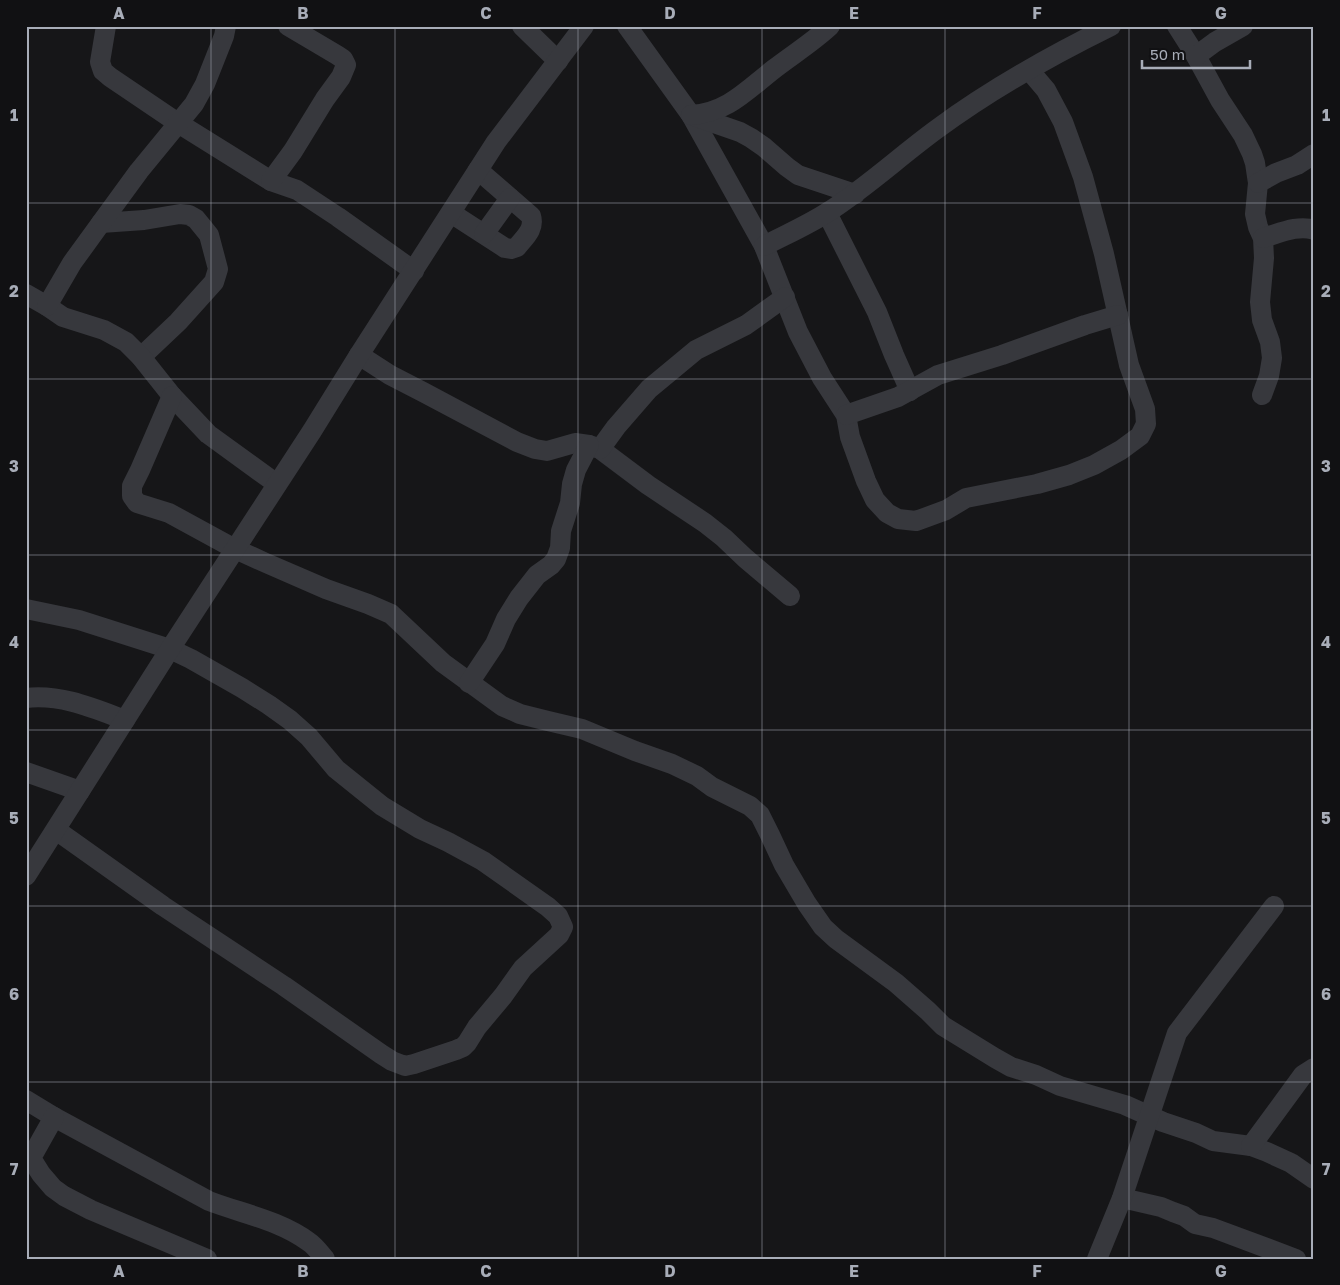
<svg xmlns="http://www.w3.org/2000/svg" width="1340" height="1285" font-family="'Golos Text',sans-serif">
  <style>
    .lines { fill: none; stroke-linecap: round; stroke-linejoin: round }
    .minor { stroke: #37383d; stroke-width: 20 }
    .grid { fill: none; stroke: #a8adb8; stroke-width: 1; stroke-opacity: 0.55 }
    .neatline { fill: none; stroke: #a8adb8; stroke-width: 2 }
    .grid-label { font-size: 16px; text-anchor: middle; font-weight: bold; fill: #a8adb8 }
  </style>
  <rect width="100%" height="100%" fill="#161618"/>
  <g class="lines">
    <!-- minor -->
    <g class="minor">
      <path d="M106,26L100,62L103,71L110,77L178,123L271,181L297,190L338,217L414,271"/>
      <path d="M522,26L558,61"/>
      <path d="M627,26L691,115L764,246L798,332L822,378L846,415L850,437L866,481L875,500L887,513L898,519L916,521L946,510L966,498L1037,484L1069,475L1094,465L1121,450L1140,436L1146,424L1145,409L1129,365L1104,254L1083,177L1063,122L1046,90L1029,70"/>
      <path d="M1177,26L1196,56L1220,100L1243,135L1252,154L1255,163L1258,183L1255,214L1258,227L1263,238L1264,258L1260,302L1262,320L1270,342L1272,358L1269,376L1262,395"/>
      <path d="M1196,56L1215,42L1243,26"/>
      <path d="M691,115L740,132L751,138L764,147L787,167L798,175L855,194"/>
      <path d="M691,115C727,113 747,90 774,69C792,55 813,42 830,26"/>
      <path d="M271,181L293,151L325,99L341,77L346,65L343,59L337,55L288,26"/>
      <path d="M1258,183L1276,173L1297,165L1314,154"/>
      <path d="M451,213L505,248L511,249L517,247C525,237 535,229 531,216L478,170"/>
      <path d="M827,213L877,312L894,355L910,391"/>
      <path d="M101,223L144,220L180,214L189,215L196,219L209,235L218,269L214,282L178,322L141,357"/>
      <path d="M484,234L510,198"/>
      <path d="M1263,238C1278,234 1298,224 1314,230"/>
      <path d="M764,246C785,235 808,225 828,212C867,187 900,156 937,129C991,89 1050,56 1111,26"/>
      <path d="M26,294L47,306L63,317L104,330L126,342L141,357L172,396L208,434L277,484"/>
      <path d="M47,306L72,263L101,223L139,171L194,104L205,84L224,36L226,26"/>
      <path d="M359,355L390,375L423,392L517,442L535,449L547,451L575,443L589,445L600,449L648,485L705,523L724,538L745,558L790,596"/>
      <path d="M172,396L140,470L132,486V496L137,503L169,513L235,549L266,563L326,589L368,604L391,614L443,663L502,706L520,714L548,721L582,729L635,751L672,764L697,776L712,787L750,806L760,815L770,835L784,865L807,904L823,927L836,939L896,983L928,1011L943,1026L995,1058L1011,1067L1036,1075L1060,1086L1125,1105L1163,1122L1196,1133L1213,1141L1251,1146L1267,1152L1291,1163L1314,1179"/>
      <path d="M846,415L898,397L938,375L1002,355L1085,325L1118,315"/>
      <path d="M600,449L616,427L649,389L696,350L746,325L785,297"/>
      <path d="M26,609L79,620L170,649L191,659L242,688L269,705L290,720L309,737L336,769L382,806L420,829L448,842L483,861L548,907L558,916L563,927L559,935L523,968L503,996L477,1027L467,1043L463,1047L456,1050L414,1064L405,1066L392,1061L381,1054L284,986L163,906L56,830"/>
      <path d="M469,683L495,644L506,619L519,598L537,575L551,565L556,559L560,548L561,531L570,503L572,484L576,470L589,445"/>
      <path d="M26,698C61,694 93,708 125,720"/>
      <path d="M26,772L80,791"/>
      <path d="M26,876L170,649L312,431L359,355L496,142L584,26"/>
      <path d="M26,1100L54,1117L209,1201C243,1214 279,1220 309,1242C315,1246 320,1253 325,1259"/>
      <path d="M54,1117L31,1158L41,1174L53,1188L64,1196L91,1210L207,1259"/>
      <path d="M1251,1146L1303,1075L1314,1068"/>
      <path d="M1122,1198L1161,1207L1173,1212L1184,1216L1195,1224L1213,1228L1296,1259"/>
      <path d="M1097,1259L1122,1198L1177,1033L1274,906"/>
    </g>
  </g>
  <!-- grid -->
  <path class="grid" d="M211,26V1259M395,26V1259M578,26V1259M762,26V1259M945,26V1259M1129,26V1259M26,203H1314M26,379H1314M26,555H1314M26,730H1314M26,906H1314M26,1082H1314"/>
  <!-- border -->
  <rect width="1340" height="1285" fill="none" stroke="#111113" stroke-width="55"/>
  <!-- scale -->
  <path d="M1142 60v8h108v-8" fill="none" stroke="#a8adb8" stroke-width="2.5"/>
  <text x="1150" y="60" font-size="15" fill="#a8adb8" stroke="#111113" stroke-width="4" paint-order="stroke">50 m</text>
  <rect x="28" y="28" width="1284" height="1230" class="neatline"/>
  <g class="grid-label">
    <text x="119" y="19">A</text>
    <text x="303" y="19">B</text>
    <text x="486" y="19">C</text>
    <text x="670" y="19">D</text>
    <text x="854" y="19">E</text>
    <text x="1037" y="19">F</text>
    <text x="1221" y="19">G</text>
    <text x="14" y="121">1</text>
    <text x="1326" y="121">1</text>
    <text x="14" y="297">2</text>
    <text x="1326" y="297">2</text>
    <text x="14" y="472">3</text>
    <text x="1326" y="472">3</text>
    <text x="14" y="648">4</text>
    <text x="1326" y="648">4</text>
    <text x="14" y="824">5</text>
    <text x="1326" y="824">5</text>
    <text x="14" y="1000">6</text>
    <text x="1326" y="1000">6</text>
    <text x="14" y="1175">7</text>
    <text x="1326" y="1175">7</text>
    <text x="119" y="1277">A</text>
    <text x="303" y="1277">B</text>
    <text x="486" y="1277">C</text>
    <text x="670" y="1277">D</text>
    <text x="854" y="1277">E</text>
    <text x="1037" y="1277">F</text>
    <text x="1221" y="1277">G</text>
  </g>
</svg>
